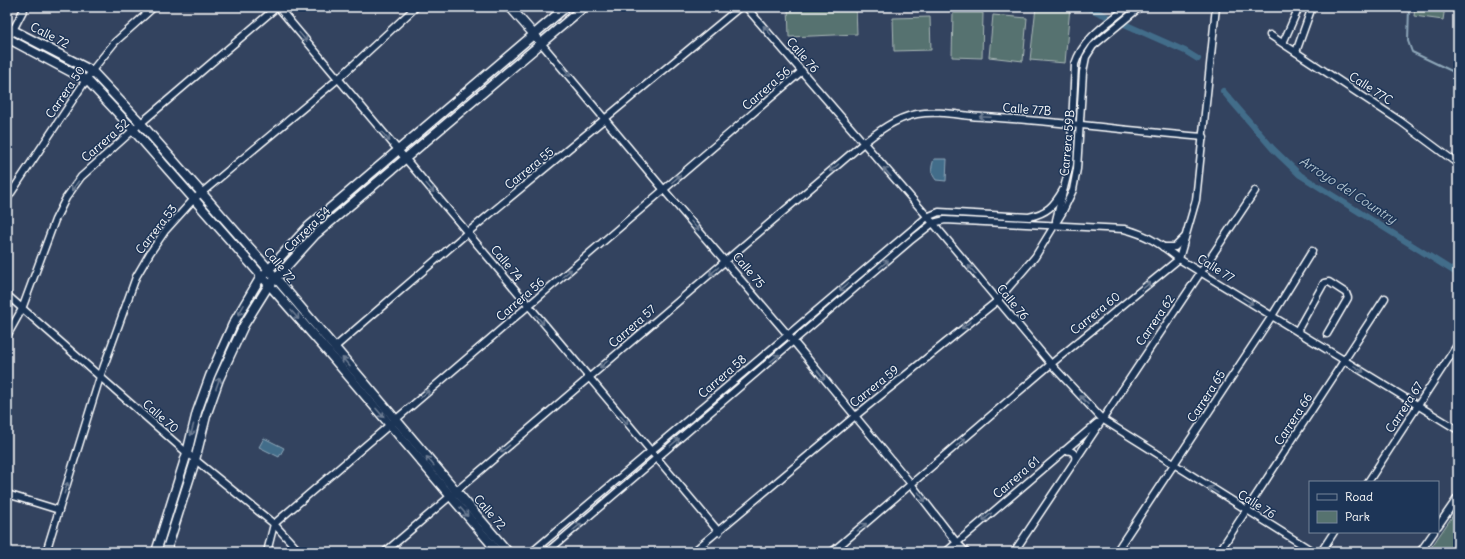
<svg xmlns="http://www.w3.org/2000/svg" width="1465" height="559" font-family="Delius,sans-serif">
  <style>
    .green { fill: #56726f; stroke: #aab8b7 }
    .water { fill: #436d8a; stroke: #8ea7b9 }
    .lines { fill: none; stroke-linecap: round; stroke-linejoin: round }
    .stream { stroke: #8ea7b9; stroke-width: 2 }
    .canal { stroke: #436d8a; stroke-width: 6 }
    .minor-casing { stroke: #fff; stroke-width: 9 }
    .major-casing { stroke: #fff; stroke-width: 11 }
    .minor { stroke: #1d3557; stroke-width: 6 }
    .major { stroke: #1d3557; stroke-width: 8 }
    .oneway { stroke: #6c7c92 }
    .labels { text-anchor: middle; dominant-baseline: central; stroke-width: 3; stroke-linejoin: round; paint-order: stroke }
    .street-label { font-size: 12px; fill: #fff; stroke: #1d3557 }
    .water-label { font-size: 13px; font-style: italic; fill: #b4c5d0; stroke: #1d3557 }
  </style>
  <rect width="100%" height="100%" fill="#33435f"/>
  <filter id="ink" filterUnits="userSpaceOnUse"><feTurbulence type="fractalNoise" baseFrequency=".025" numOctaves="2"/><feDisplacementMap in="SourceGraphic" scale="8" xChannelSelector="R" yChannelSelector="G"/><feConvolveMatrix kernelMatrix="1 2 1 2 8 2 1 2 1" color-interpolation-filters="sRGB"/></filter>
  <g filter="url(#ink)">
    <!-- green -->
    <g class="green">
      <path d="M788,7H856L857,34L789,37Z"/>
      <path d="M1036,7H1070L1065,63L1030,60Z"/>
      <path d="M1415,7H1445L1443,20L1414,16Z"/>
      <path d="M953,13H983L982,58L952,57Z"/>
      <path d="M993,15L1027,18L1023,61L989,57Z"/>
      <path d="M930,17L931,50L894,51L893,18Z"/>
      <path d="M1458,508V552H1428Z"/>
    </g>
    <!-- water -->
    <g class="water">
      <path d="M934,159H947L946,181L936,180C930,172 931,168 934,159Z"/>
      <path d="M264,438L284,448L279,457L259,447Z"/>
    </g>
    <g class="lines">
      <!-- stream -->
      <path class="stream" d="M1409,7L1408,41L1412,52L1458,74"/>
      <!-- canal -->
      <g class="canal">
        <path d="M1086,7L1185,51L1198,59"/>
        <path d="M1223,91L1273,149L1300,175L1458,274"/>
      </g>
      <defs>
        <g id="minor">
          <path d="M278,7L719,532"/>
          <path d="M746,7L933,223L1051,364L1102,419L1314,552"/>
          <path d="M1270,35L1400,121L1458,164"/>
          <path d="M7,42L25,7"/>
          <path d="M541,43L664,190L794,342L912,485L957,543L966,552"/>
          <path d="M1283,43L1299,7"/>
          <path d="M1296,52L1312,7"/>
          <path d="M7,199L94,68L115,42L154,7"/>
          <path d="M1056,220L1070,164L1075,64C1083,38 1107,24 1128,7"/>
          <path d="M1163,247H1175L1184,238"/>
          <path d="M7,295L187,453L274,524L300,552"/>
          <path d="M1297,331L1324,283L1329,282L1346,293L1348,298L1327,334"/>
          <path d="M7,336L22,309L55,220L66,198L81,177L141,123L277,7"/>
          <path d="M334,348L467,233L740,7"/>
          <path d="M1063,451C1071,449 1077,453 1075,461"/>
          <path d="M1368,482L1458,344"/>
          <path d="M7,494L59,510"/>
          <path d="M1438,526L1458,497"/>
          <path d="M46,552L100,377L136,277L150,253L165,231L193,200L338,79L416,7"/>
          <path d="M267,552L274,524L802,71"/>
          <path d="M385,552L860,146C877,132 895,118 917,114C939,110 962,116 984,117C1057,121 1130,131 1204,137"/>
          <path d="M532,552L927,217L939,212L1029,217C1047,213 1054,206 1063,190"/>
          <path d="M547,552L910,241L933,223L945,220L1124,229C1146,234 1162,245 1179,259L1458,430"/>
          <path d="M693,552L854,417L997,301L1035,257L1062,213L1073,190L1077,169L1083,72L1086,57L1093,46L1140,7"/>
          <path d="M832,552L1051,364L1179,259L1196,200L1216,7"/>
          <path d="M946,552L1097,423"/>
          <path d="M1014,552L1255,191"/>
          <path d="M1116,552L1272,316L1312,251"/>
          <path d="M1219,552L1385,298"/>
          <path d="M1321,552L1334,532"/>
          <path d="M1420,552L1434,532"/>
        </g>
        <g id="major">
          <path d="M510,7L537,38"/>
          <path d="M7,27L92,71L136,118L264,264L508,552"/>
          <path d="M7,38L88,81L129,125L329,353L498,552"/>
          <path d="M156,552L187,453L197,412L210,376L233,324L259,280L308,227L566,7"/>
          <path d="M166,552L194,464L206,416L219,379L244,325L267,288L315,235L584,7"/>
        </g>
      </defs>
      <!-- minor casing -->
      <use href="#minor" class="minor-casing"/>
      <!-- major casing -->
      <use href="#major" class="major-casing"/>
      <!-- minor -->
      <use href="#minor" class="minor"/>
      <!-- major -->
      <use href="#major" class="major"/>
    </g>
    <!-- one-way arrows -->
    <defs><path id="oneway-shaft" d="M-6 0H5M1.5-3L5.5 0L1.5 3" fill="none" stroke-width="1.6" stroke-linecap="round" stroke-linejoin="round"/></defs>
    <g class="oneway">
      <use href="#oneway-shaft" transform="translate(767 30) rotate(-131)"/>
      <use href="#oneway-shaft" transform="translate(303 37) rotate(50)"/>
      <use href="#oneway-shaft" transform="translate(567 72) rotate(50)"/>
      <use href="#oneway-shaft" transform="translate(985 117) rotate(-177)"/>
      <use href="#oneway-shaft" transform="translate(386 137) rotate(50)"/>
      <use href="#oneway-shaft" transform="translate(834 168) rotate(140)"/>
      <use href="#oneway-shaft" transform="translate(887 172) rotate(-130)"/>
      <use href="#oneway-shaft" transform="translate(676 179) rotate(-41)"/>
      <use href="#oneway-shaft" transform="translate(75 186) rotate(125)"/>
      <use href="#oneway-shaft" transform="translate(430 188) rotate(50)"/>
      <use href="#oneway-shaft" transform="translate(695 226) rotate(49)"/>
      <use href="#oneway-shaft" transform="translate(884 264) rotate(-41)"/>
      <use href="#oneway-shaft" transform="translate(972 270) rotate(-130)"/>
      <use href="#oneway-shaft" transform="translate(714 271) rotate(139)"/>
      <use href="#oneway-shaft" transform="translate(567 273) rotate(-41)"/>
      <use href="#oneway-shaft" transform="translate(1146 286) rotate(-39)"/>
      <use href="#oneway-shaft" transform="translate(844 287) rotate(140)"/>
      <use href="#oneway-shaft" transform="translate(1248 301) rotate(32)"/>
      <use href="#oneway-shaft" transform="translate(241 310) rotate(120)"/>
      <use href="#oneway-shaft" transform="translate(295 315) rotate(49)"/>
      <use href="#oneway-shaft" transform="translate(540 320) rotate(50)"/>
      <use href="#oneway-shaft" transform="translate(966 325) rotate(141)"/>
      <use href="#oneway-shaft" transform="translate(775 358) rotate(-40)"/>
      <use href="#oneway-shaft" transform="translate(346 362) rotate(-131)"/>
      <use href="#oneway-shaft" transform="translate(604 364) rotate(139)"/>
      <use href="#oneway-shaft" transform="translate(1359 369) rotate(32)"/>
      <use href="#oneway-shaft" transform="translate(821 375) rotate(51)"/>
      <use href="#oneway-shaft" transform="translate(218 383) rotate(-70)"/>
      <use href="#oneway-shaft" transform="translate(425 394) rotate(-41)"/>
      <use href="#oneway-shaft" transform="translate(1084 400) rotate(-133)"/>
      <use href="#oneway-shaft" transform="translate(380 413) rotate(49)"/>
      <use href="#oneway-shaft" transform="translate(624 420) rotate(50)"/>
      <use href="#oneway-shaft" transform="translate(192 430) rotate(105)"/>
      <use href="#oneway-shaft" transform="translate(675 442) rotate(-40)"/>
      <use href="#oneway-shaft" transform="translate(961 442) rotate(-41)"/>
      <use href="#oneway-shaft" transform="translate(505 449) rotate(140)"/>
      <use href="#oneway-shaft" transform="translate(430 461) rotate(-130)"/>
      <use href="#oneway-shaft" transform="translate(66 488) rotate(-73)"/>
      <use href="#oneway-shaft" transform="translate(1213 490) rotate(-148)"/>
      <use href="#oneway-shaft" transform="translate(922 497) rotate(53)"/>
      <use href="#oneway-shaft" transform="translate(464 512) rotate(49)"/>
      <use href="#oneway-shaft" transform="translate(987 517) rotate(139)"/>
      <use href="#oneway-shaft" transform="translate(577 527) rotate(-40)"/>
      <use href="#oneway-shaft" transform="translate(862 527) rotate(-40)"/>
    </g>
  </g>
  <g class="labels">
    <!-- street labels -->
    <g class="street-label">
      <text transform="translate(50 35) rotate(27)">Calle 72</text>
      <text transform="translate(803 55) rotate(49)">Calle 76</text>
      <text transform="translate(766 88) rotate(-41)">Carrera 56</text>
      <text transform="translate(1371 88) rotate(33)">Calle 77C</text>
      <text transform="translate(65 92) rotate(-56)">Carrera 50</text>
      <text transform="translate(1027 109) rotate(4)">Calle 77B</text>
      <text transform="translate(105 140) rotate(-41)">Carrera 52</text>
      <text transform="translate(1067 143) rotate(-85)">Carrera 59B</text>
      <text transform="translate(529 168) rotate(-39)">Carrera 55</text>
      <text transform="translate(156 229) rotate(-52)">Carrera 53</text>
      <text transform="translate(307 229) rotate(-44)">Carrera 54</text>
      <text transform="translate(507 263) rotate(50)">Calle 74</text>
      <text transform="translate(280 265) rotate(50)">Calle 72</text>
      <text transform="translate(1216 268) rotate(32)">Calle 77</text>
      <text transform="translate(749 270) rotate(50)">Calle 75</text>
      <text transform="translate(520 299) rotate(-41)">Carrera 56</text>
      <text transform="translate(1013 302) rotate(50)">Calle 76</text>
      <text transform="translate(1095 313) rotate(-39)">Carrera 60</text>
      <text transform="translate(1155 320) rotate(-56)">Carrera 62</text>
      <text transform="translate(632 326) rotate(-41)">Carrera 57</text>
      <text transform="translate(722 376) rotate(-41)">Carrera 58</text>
      <text transform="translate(874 386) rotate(-39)">Carrera 59</text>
      <text transform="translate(1206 396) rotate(-57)">Carrera 65</text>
      <text transform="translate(1404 407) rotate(-57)">Carrera 67</text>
      <text transform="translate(161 416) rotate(41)">Calle 70</text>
      <text transform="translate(1293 419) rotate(-57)">Carrera 66</text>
      <text transform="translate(1016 477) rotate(-41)">Carrera 61</text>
      <text transform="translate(1257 504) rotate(32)">Calle 76</text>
      <text transform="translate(490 512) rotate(49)">Calle 72</text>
    </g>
    <!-- water labels -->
    <g class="water-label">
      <text transform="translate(1348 190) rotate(33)">Arroyo del Country</text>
    </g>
  </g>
  <!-- margin -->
  <rect width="1465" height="559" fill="none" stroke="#1d3557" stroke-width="24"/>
  <rect x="12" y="12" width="1441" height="535" fill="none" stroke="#fff" stroke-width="1.5" filter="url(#ink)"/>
  <!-- legend -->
  <rect x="1309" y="481" width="130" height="52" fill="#1d3557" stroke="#77869a"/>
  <rect x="1317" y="494" width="20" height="6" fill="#1d3557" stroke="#77869a"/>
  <text x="1345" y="501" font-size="12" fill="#ffffff">Road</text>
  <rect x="1317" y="511" width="20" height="12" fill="#56726f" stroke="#77869a"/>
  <text x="1345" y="521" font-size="12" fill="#ffffff">Park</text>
</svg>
